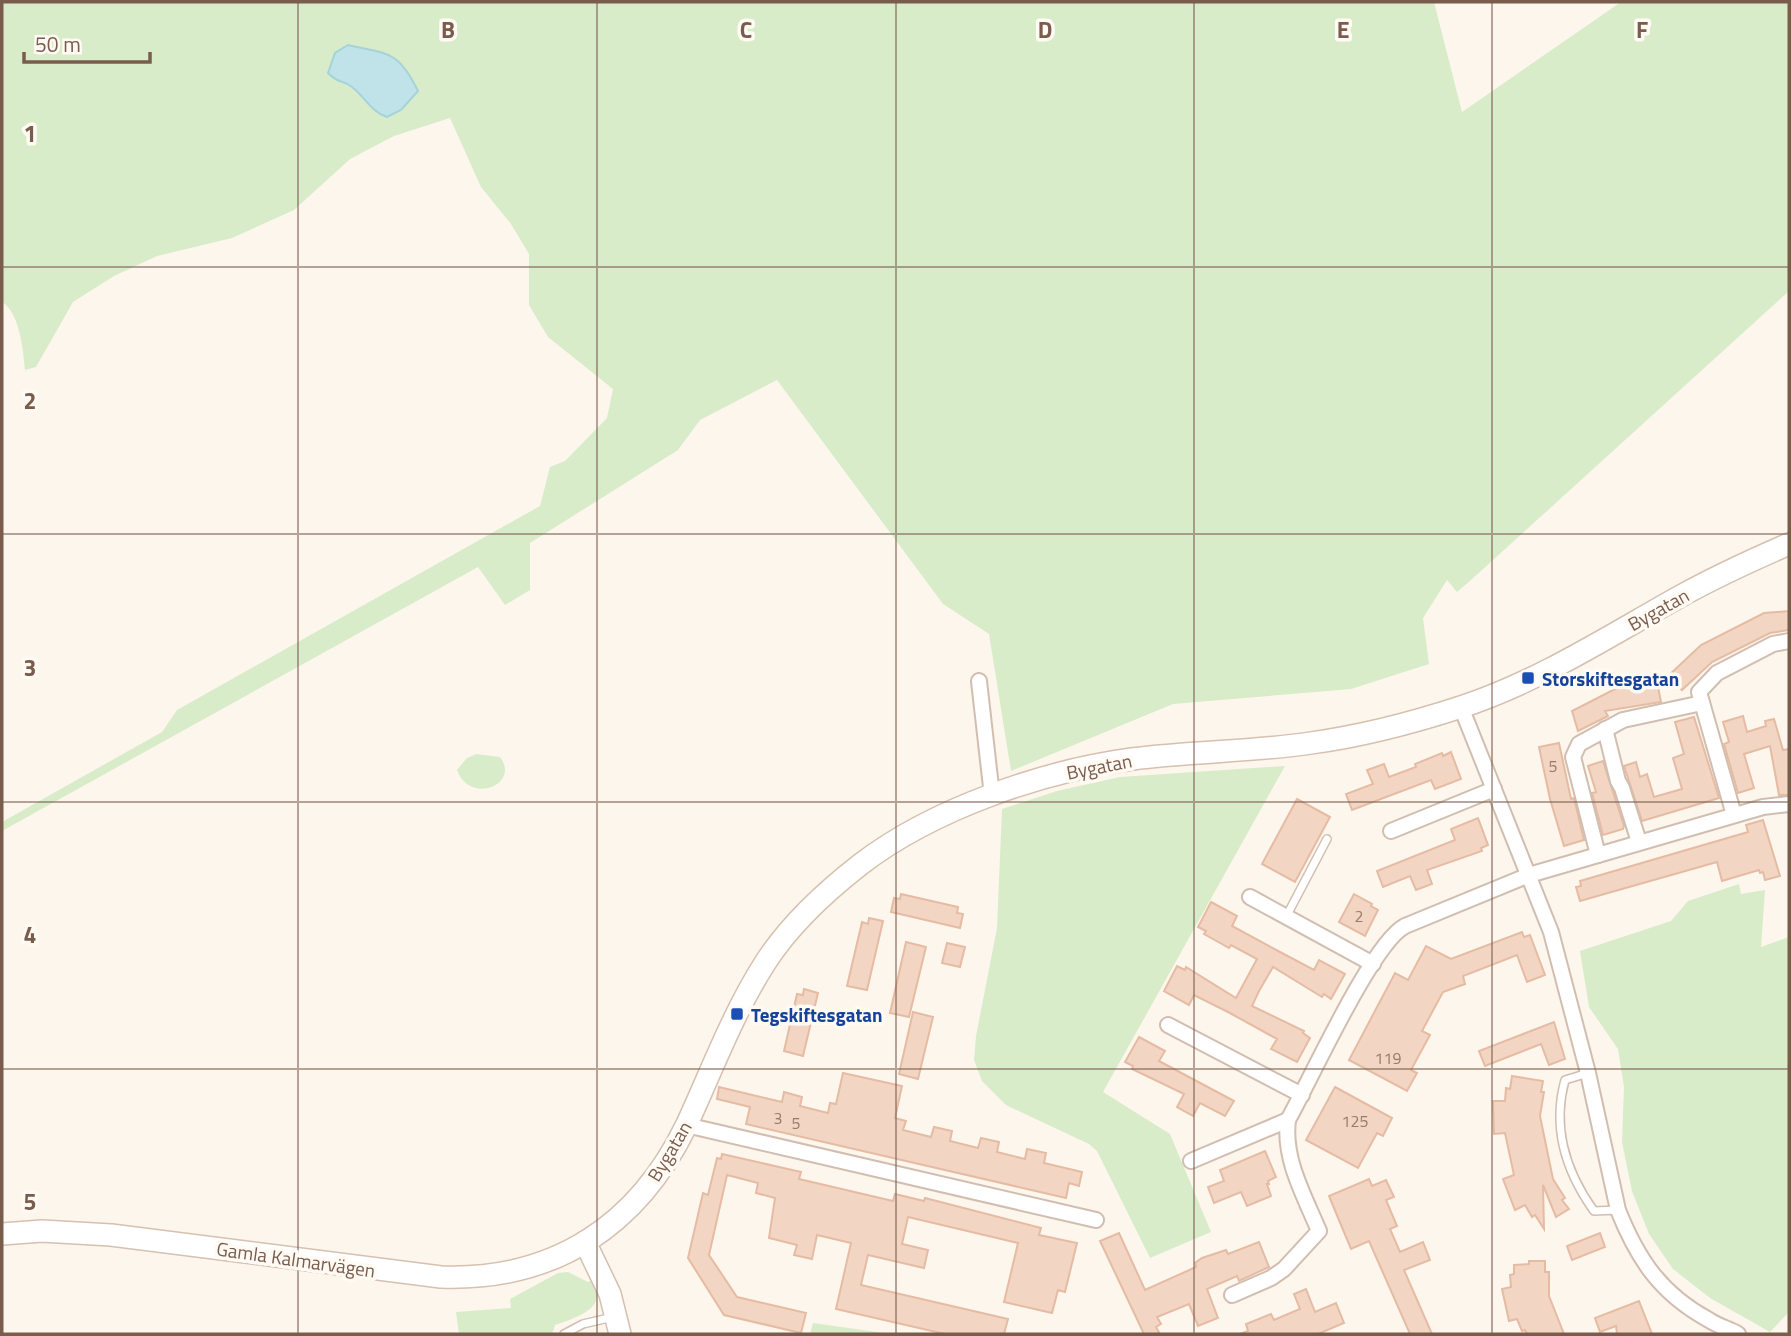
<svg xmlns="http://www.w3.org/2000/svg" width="1791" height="1336" font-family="'Titillium Web',sans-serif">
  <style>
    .green { fill: #d8ecc9 }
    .water { fill: #bfe3e8; stroke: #a5d3da; stroke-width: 2 }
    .building { fill: #f3d5c3; stroke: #e6bba3; stroke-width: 2 }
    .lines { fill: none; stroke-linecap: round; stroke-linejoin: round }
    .lane-casing { stroke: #d1beb0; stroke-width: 10 }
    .street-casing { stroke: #d1beb0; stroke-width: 18 }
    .secondary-casing { stroke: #d6c0b0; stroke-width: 24 }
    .lane { stroke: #fff; stroke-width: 7 }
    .street { stroke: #fff; stroke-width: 14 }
    .secondary { stroke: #fff; stroke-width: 21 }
    .grid { fill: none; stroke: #7a5c4d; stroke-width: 2; stroke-opacity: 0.55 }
    .transit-dot { fill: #1a4fb4; stroke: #fffaf3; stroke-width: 2.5 }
    .labels { text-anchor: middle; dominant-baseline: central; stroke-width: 7; stroke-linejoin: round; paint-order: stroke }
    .number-label { font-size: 16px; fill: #987a6a }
    .street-label { font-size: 19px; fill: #7a5c4d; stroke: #fffaf3 }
    .transit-label { font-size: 19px; font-weight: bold; fill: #164399; stroke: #fffaf3; text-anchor: start }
    .grid-label { font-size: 23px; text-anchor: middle; font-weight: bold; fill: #7a5c4d; stroke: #fffaf3; stroke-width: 7; stroke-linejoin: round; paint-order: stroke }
  </style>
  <rect width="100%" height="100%" fill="#fdf6ec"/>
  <!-- green -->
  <g class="green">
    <path d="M2,2H1434L1462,112L1621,2H1789V291L1471,580L1457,592L1447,580L1423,618L1429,664L1351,689L1173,704L1011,771L989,634L943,604L777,380L700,420L678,450L530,543V590L505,605L478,567L2,831V822L162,732L177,710L540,506L550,467L565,461L607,418L613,389L548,337L529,305V254L511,224L481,187L450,118L394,136L350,159L294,210L232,238L157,256L114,276L73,302L36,367L25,370C23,350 20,313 2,302Z"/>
    <path d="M476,754L500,757C521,785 469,805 457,770L467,758Z"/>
    <path d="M1285,766L1103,1092L1170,1134L1211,1232L1150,1258L1097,1151L1089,1144L1006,1105L982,1081L974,1060L976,1036L997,928L1002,809L1057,791L1120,777Z"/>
    <path d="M1739,884L1741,894L1765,890L1761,947L1789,937V1312L1770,1332L1710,1298L1673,1269L1649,1234L1632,1191L1622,1142L1624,1087L1618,1049L1589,1007L1580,951L1671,921L1688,901Z"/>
    <path d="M568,1272L588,1282L592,1280C611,1307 576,1318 555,1325L552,1334H459L456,1312L511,1308L510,1299L558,1273Z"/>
    <path d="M813,1323L891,1334H810Z"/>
  </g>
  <!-- water -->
  <path class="water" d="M348,45C388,54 398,50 418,91L401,110L387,117C370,111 366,98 352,87C342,79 340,85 328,73L335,53Z"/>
  <!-- building -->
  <g class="building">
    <path d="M1789,611V630L1770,633L1712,662L1682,690L1668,676L1701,645L1764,613Z"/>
    <path d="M1657,682L1661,702L1605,711L1608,716L1578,731L1572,711L1615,689Z"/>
    <path d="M1743,716L1747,732L1766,726L1765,721L1774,719L1783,750L1789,749V795H1779L1770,746L1744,754L1754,788L1738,793L1724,744L1729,742L1723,722Z"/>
    <path d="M1694,717L1719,798L1642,821L1624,766L1636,762L1640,777L1647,774L1654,797L1682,789L1673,758L1684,754L1675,722Z"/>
    <path d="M1559,743L1571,799L1574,798L1584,840L1564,846L1550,799L1539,747Z"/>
    <path d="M1451,752L1461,779L1435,789L1431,780L1352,810L1346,794L1373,784L1367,770L1384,764L1389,777L1416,767L1415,764L1442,753L1443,756Z"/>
    <path d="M1603,761L1624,826L1623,829L1603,835L1592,793L1596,792L1588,766Z"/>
    <path d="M1297,799L1330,817L1295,882L1262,864Z"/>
    <path d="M1478,818L1488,845L1481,848L1482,851L1427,870L1432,884L1416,890L1410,876L1383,887L1377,871L1455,840L1451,829Z"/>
    <path d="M1763,820L1780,876L1765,880L1763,872L1760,873L1759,870L1722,881L1717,862L1580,901L1576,887L1581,886L1580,881L1748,832L1746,825Z"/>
    <path d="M901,894L958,907L957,913L963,914L960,928L891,912L894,898L900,899Z"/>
    <path d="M1354,894L1372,904L1371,906L1378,910L1365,936L1339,922Z"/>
    <path d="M1211,902L1237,916L1232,926L1280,952L1314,970L1319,960L1345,974L1331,999L1324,994L1322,997L1273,967L1259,991L1252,1006L1304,1031L1303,1033L1310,1038L1297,1062L1271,1049L1277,1039L1228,1012L1194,995L1189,1005L1164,991L1177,966L1185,970L1186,967L1236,998L1257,959L1231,945L1229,948L1204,934L1206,931L1198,927Z"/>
    <path d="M869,918L883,921L867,990L847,986L862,922L868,924Z"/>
    <path d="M1522,932L1524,937L1530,935L1545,975L1527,982L1517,955L1463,976L1465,984L1443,992L1422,1031L1430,1035L1411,1070L1417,1073L1407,1091L1349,1060L1395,973L1408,980L1426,946L1451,959Z"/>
    <path d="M906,942L926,947L909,1017L890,1013Z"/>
    <path d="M947,943L965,947L960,967L942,963Z"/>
    <path d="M804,989L818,993L803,1056L784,1051L797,994L803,995Z"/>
    <path d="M913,1012L933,1017L918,1079L899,1074Z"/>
    <path d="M1554,1022L1565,1059L1549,1065L1541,1044L1485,1066L1479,1051Z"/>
    <path d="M1139,1037L1165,1051L1159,1061L1234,1101L1225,1116L1200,1103L1193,1116L1177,1107L1184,1094L1132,1069L1133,1066L1125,1062Z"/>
    <path d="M843,1073L902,1086L895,1118L906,1121L903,1130L931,1137L934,1127L952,1131L950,1141L978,1148L981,1138L999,1142L997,1152L1025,1159L1027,1149L1046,1153L1044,1163L1082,1172L1079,1186L1069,1183L1066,1198L746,1124L750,1107L717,1099L719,1087L782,1102L784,1092L802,1097L800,1106L828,1113L830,1103L836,1104Z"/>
    <path d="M1512,1076L1543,1081L1541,1092H1544L1540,1116L1553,1179L1565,1198L1562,1200L1569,1209L1556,1217L1543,1185L1544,1229L1535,1215L1532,1217L1525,1205L1515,1210L1503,1179L1514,1175L1505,1133L1494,1134L1493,1101H1505L1506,1088L1510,1089Z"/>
    <path d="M1335,1087L1392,1118L1383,1136L1377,1133L1358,1168L1306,1140Z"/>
    <path d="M1265,1151L1276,1177L1268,1181L1269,1184H1267L1271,1196L1247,1206L1241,1192L1214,1203L1208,1187L1224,1181L1220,1170Z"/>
    <path d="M722,1154L801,1172L799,1179L893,1201L895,1194L924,1201L925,1198L1041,1228L1039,1235L1077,1243L1065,1292L1058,1290L1052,1313L1004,1302L1018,1243L908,1217L902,1244L928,1250L924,1268L868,1255L861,1285L1008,1319L1004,1334H945L836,1309L851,1243L817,1235L812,1259L794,1255L797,1245L769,1238L775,1198L756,1193L758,1183L727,1175L709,1255L737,1297L806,1313L801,1333L724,1315L688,1258L703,1193L708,1195L717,1158L721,1159Z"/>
    <path d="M1369,1179L1372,1186L1386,1180L1394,1197L1386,1200L1397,1226L1390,1229L1400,1252L1423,1242L1430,1260L1404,1270L1432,1334H1410L1369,1241L1351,1249L1336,1213L1329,1196Z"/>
    <path d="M1119,1233L1145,1290L1196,1267L1195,1263L1202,1258L1226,1250L1228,1254L1259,1242L1269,1267L1239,1281L1237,1276L1207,1289L1218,1318L1198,1326L1189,1304L1157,1317L1161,1324L1156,1327L1160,1334H1144L1100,1241Z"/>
    <path d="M1600,1233L1605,1247L1572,1260L1567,1246Z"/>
    <path d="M1529,1261H1545V1272H1549V1296L1564,1334H1527L1525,1330L1522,1331L1517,1319L1509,1321L1502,1289L1511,1287L1510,1275L1514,1274V1265L1529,1264Z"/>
    <path d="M1306,1289L1315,1312L1336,1303L1344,1323L1318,1334H1240L1248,1331L1246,1324L1271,1314L1274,1320L1300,1309L1294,1294Z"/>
    <path d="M1639,1301L1652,1334H1617L1616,1326L1600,1332L1595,1318Z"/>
  </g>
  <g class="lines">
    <defs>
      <g id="lane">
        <path d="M1286,917L1327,839"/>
        <path d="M1588,1073L1565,1080C1552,1127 1566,1172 1594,1211L1618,1210"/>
        <path d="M564,1334L583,1324L613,1317"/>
      </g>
      <g id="street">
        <path d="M979,681L992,796"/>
        <path d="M1461,707L1551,932L1588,1073L1618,1210C1638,1260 1661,1294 1709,1320C1718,1326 1729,1329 1738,1334"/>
        <path d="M1605,729L1618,781L1622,788L1639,842"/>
        <path d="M1734,815L1699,692L1717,673L1773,644L1789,641"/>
        <path d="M1391,831L1494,789"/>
        <path d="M1598,855L1573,757L1579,744L1623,720L1702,703"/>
        <path d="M1250,897L1373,964"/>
        <path d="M1168,1025L1302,1095"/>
        <path d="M686,1125L1096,1220"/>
        <path d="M1191,1161L1288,1120"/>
        <path d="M1232,1295L1271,1278L1284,1269L1319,1231C1304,1195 1283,1159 1288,1120C1310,1081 1372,943 1405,926L1529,875L1763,807L1789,804"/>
      </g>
      <g id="secondary">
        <path d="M2,1234L42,1231L111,1235L441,1277C554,1281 638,1226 687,1124C712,1070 733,1013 765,963C790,924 825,892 861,864C933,809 1043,771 1132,759C1192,751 1252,752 1311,743C1362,736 1412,723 1461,707C1538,682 1609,636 1679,597C1715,577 1752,560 1789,544"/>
        <path d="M585,1242L610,1294L620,1334"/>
      </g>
    </defs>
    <!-- lane casing -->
    <use href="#lane" class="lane-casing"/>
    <!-- street casing -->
    <use href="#street" class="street-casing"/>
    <!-- secondary casing -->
    <use href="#secondary" class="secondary-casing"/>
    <!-- lane -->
    <use href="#lane" class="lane"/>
    <!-- street -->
    <use href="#street" class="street"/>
    <!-- secondary -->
    <use href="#secondary" class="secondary"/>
  </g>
  <!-- grid -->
  <path class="grid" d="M298,2V1334M597,2V1334M896,2V1334M1194,2V1334M1492,2V1334M2,267H1789M2,534H1789M2,802H1789M2,1069H1789"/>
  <!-- markers -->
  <g class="transit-dot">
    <rect x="1521" y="671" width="14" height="14" rx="3.5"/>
    <rect x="730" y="1007" width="14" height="14" rx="3.5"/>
  </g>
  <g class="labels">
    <!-- number labels -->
    <g class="number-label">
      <text x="1553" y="766">5</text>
      <text x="1359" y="916">2</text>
      <text x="1388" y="1058">119</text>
      <text x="778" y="1118">3</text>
      <text x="1355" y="1121">125</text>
      <text x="796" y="1123">5</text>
    </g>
    <!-- street labels -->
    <g class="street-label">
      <text transform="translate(1658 609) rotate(-29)">Bygatan</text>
      <text transform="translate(1099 766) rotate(-11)">Bygatan</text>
      <text transform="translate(669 1151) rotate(-59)">Bygatan</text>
      <text transform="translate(296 1259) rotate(8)">Gamla Kalmarvägen</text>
    </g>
    <!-- transit labels -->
    <g class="transit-label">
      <text x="1542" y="678">Storskiftesgatan</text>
      <text x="751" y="1014">Tegskiftesgatan</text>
    </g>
  </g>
  <g class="grid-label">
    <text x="448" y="38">B</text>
    <text x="746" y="38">C</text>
    <text x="1045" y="38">D</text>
    <text x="1343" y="38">E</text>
    <text x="1642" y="38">F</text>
    <text x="30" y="142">1</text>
    <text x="30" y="409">2</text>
    <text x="30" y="676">3</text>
    <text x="30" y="943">4</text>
    <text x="30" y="1210">5</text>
  </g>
  <!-- border -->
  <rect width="1791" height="1336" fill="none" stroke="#7a5c4d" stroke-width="7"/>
  <!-- scale -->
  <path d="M24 52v10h126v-10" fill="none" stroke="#7a5c4d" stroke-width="3.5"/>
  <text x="35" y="52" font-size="21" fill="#7a5c4d" stroke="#fffaf3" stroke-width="5" paint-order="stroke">50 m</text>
</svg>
